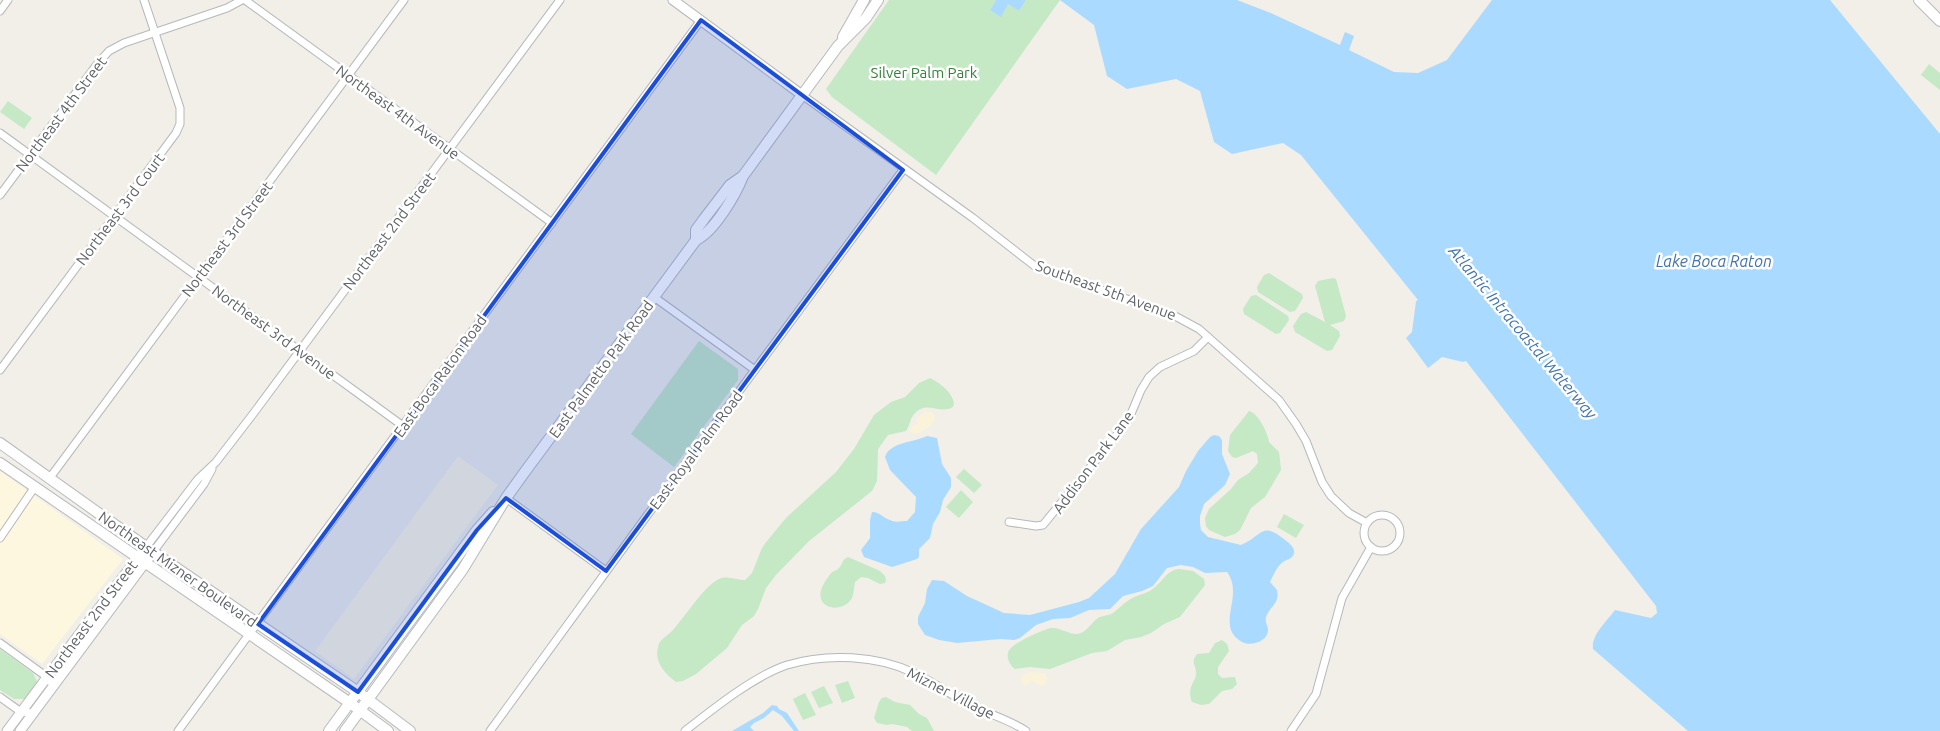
<svg xmlns="http://www.w3.org/2000/svg" width="1940" height="731" font-family="Ubuntu,sans-serif">
  <style>
    .commercial { fill: #fef7e0 }
    .green { fill: #c5e8c5 }
    .sand { fill: #fbf3d9 }
    .water { fill: #aadaff }
    .lines { fill: none; stroke-linecap: round; stroke-linejoin: round }
    .minor-casing { stroke: #b5b8bc; stroke-width: 9 }
    .tertiary-casing { stroke: #b5b8bc; stroke-width: 11 }
    .secondary-casing { stroke: #b6babf; stroke-width: 12 }
    .minor { stroke: #fff; stroke-width: 7 }
    .tertiary { stroke: #fff; stroke-width: 9 }
    .secondary { stroke: #fff; stroke-width: 10 }
    .marked { fill: #1d4ed8; fill-opacity: 0.2; stroke: #1d4ed8; stroke-width: 4; stroke-linejoin: round }
    .labels { text-anchor: middle; dominant-baseline: central; stroke-width: 5; stroke-linejoin: round; paint-order: stroke }
    .park-label { font-size: 15px; fill: #348238; stroke: #fff }
    .street-label { font-size: 15px; fill: #5f6368; stroke: #fff }
    .water-label { font-size: 16px; font-style: italic; fill: #4174aa; stroke: #fff }
  </style>
  <rect width="100%" height="100%" fill="#f1efe8"/>
  <!-- commercial -->
  <g class="commercial">
    <path d="M458,456L498,485L354,679L315,651Z"/>
    <path d="M0,471L123,559L42,664L0,634Z"/>
  </g>
  <!-- green -->
  <g class="green">
    <path d="M889,0H996L990,10L1009,4L1019,11L1026,0H1060L936,175L832,97L826,89Z"/>
    <path d="M1929,64L1940,73V90L1921,75Z"/>
    <path d="M8,101L32,118L24,129L0,112Z"/>
    <path d="M1269,273L1302,294L1303,298L1295,311L1290,312L1258,292L1257,287L1264,275Z"/>
    <path d="M1333,278L1336,279L1346,316L1344,321L1330,325L1339,331L1340,336L1332,350L1327,351L1295,332L1293,326L1301,314L1306,312L1325,322L1315,286L1318,281Z"/>
    <path d="M1256,295L1288,316L1289,320L1280,333L1276,334L1244,314L1243,309L1251,296Z"/>
    <path d="M699,341L738,369V380L674,467L631,434Z"/>
    <path d="M930,378C940,383 952,392 954,403L953,407C939,415 928,400 915,413C910,418 910,425 906,431L888,435L878,449L877,481L872,491L809,541L775,576L766,588L758,609L754,616L742,625L727,648L696,674L683,681L676,682C665,674 654,662 658,647C659,639 668,636 673,630C684,618 705,585 719,579C728,575 736,580 745,580L752,573L762,548L767,541L786,518L836,472L854,449L874,415L891,402L905,397L919,383Z"/>
    <path d="M1249,411C1258,413 1268,433 1269,442L1279,452L1281,470L1265,497L1251,508L1240,530L1235,534L1225,537L1209,530L1206,526L1205,518L1209,509L1231,489L1238,480L1249,473L1258,463L1257,454L1253,451L1236,458L1232,457L1228,451L1230,435Z"/>
    <path d="M964,469L982,485L974,493L956,477Z"/>
    <path d="M961,490L973,502L959,518L946,507Z"/>
    <path d="M1284,514L1304,525L1296,538L1277,527Z"/>
    <path d="M848,557L880,571L885,576L886,580L885,583L880,584L868,578L861,577L855,582C854,587 854,593 852,598C841,617 804,607 829,576C831,572 835,571 838,569C843,565 841,560 848,557Z"/>
    <path d="M1179,569L1193,571L1204,579L1205,585L1180,617L1164,624L1151,633L1141,637L1125,640L1107,651L1092,653L1050,669L1030,667L1015,669C1009,665 1005,655 1010,649C1014,643 1044,629 1051,628C1062,627 1071,637 1081,633C1088,630 1092,622 1098,618C1103,615 1108,616 1113,613C1119,609 1124,602 1131,599C1139,594 1148,594 1155,587C1164,580 1166,571 1179,569Z"/>
    <path d="M1222,640L1227,644L1229,651L1218,667V674L1222,678L1235,677L1237,684L1232,689L1222,691L1209,704L1201,705L1192,702C1186,685 1197,682 1196,672C1196,667 1193,664 1194,659L1197,654L1209,653L1215,643Z"/>
    <path d="M0,649L33,673L38,684L25,699H14L0,690Z"/>
    <path d="M848,681L855,698L842,703L835,685Z"/>
    <path d="M824,686L833,703L819,708L811,692Z"/>
    <path d="M805,693L816,715L803,720L793,699Z"/>
    <path d="M886,697L895,702L910,705L919,714L927,718L934,731H912L907,727L892,724L887,725L877,723L874,718L879,702L882,698Z"/>
  </g>
  <!-- sand -->
  <g class="sand">
    <path d="M926,411L933,413L935,419L930,426L919,433L914,434L910,431L911,427L917,424L918,417Z"/>
    <path d="M1030,672L1044,673L1047,677L1046,684L1041,686L1032,681L1026,685L1022,684L1021,679L1022,676Z"/>
  </g>
  <!-- water -->
  <g class="water">
    <path d="M996,0H1026L1019,11L1008,4L1001,17L990,10Z"/>
    <path d="M1060,0H1237L1273,14L1340,45L1345,32L1354,36L1349,50L1394,72L1418,73L1447,60L1492,0H1830L1940,134V731H1688L1593,649C1591,635 1607,621 1615,610L1651,618L1657,613L1656,606L1466,361L1463,362L1442,357L1428,368L1406,338L1412,332L1416,301L1418,300L1301,155L1283,143L1232,154L1214,142L1200,91L1176,79L1127,89L1107,76L1094,25Z"/>
    <path d="M1214,435L1219,436L1222,440V454L1230,474L1225,485L1204,504L1200,516V524L1201,530L1208,537L1241,545C1262,537 1261,520 1285,540C1289,543 1295,547 1294,553C1293,559 1287,559 1283,562C1277,566 1273,576 1270,582L1277,590C1280,604 1270,606 1266,617C1265,622 1267,624 1268,629C1269,641 1251,647 1242,642C1214,626 1245,596 1227,572L1205,573L1193,567L1181,565L1167,568L1153,586L1142,591L1123,596L1110,609L1089,610L1070,618L1053,619L1036,625L1020,638L1014,640L1000,639L957,643L939,640L925,635L918,624V617L925,603L927,589L932,580L944,581L967,596L1004,613L1030,615L1079,602L1089,598L1115,574L1141,529L1179,487L1186,471L1198,451L1210,437Z"/>
    <path d="M927,436L937,438L942,464L951,478V487L943,500L940,512L933,524L930,538L919,549V557L917,559L892,567L864,557L861,550L870,538V520L872,512C880,512 883,518 890,520C895,523 901,521 907,521L915,512L916,497L890,470L885,457C890,442 912,443 927,436Z"/>
    <path d="M772,705L777,706L779,709L787,713L799,731H794L782,716L773,710L764,718L754,723L750,727L754,731H732L763,713Z"/>
  </g>
  <g class="lines">
    <defs>
      <g id="minor">
        <path d="M245,0L552,223"/>
        <path d="M0,11L8,0"/>
        <path d="M802,95L973,218L1036,267L1175,316L1199,329L1279,400L1296,424L1306,441L1322,482L1331,496L1349,513L1367,523"/>
        <path d="M0,133L403,426"/>
        <path d="M0,195L98,63L109,51L124,43L227,8L242,0"/>
        <path d="M654,297L755,370"/>
        <path d="M0,370L176,133L180,124V108L144,0"/>
        <path d="M49,479L404,0"/>
        <path d="M506,498L606,571"/>
        <circle cx="1382" cy="533" r="18"/>
        <path d="M1009,522L1036,526L1043,525L1128,421L1141,390L1149,377L1160,367L1194,351L1208,337"/>
        <path d="M0,538L34,488"/>
        <path d="M146,547L198,479L216,462L253,414L560,0"/>
        <path d="M153,552L204,484L212,469"/>
        <path d="M0,643L47,677L49,681"/>
        <path d="M0,697L21,712L34,713"/>
        <path d="M178,731L701,20"/>
        <path d="M490,731L646,517L903,170"/>
        <path d="M685,731C713,709 754,676 787,665C827,653 877,655 914,673C932,681 947,692 964,702C984,713 1007,718 1026,731"/>
        <path d="M1291,731L1316,694L1342,598L1371,547"/>
      </g>
      <g id="tertiary">
        <path d="M673,0L802,95"/>
        <path d="M7,731L86,625L146,547"/>
        <path d="M20,731L153,552"/>
      </g>
      <g id="secondary">
        <path d="M1919,0L1940,21"/>
        <path d="M843,37L864,0"/>
        <path d="M696,240V230L704,219L730,185L743,176"/>
        <path d="M0,443L153,552L358,692L410,731"/>
        <path d="M0,463L350,703L388,731"/>
        <path d="M329,731L477,530L493,512"/>
        <path d="M345,731L463,569L506,498L524,473L696,240C714,232 736,194 743,176L838,46L866,18L878,0"/>
      </g>
    </defs>
    <!-- minor casing -->
    <use href="#minor" class="minor-casing"/>
    <!-- tertiary casing -->
    <use href="#tertiary" class="tertiary-casing"/>
    <!-- secondary casing -->
    <use href="#secondary" class="secondary-casing"/>
    <!-- minor -->
    <use href="#minor" class="minor"/>
    <!-- tertiary -->
    <use href="#tertiary" class="tertiary"/>
    <!-- secondary -->
    <use href="#secondary" class="secondary"/>
  </g>
  <!-- marked area -->
  <path class="marked" d="M701,20L903,170L606,571L506,498L477,530L358,692L258,624Z"/>
  <g class="labels">
    <!-- park labels -->
    <g class="park-label">
      <text x="924" y="72">Silver Palm Park</text>
    </g>
    <!-- street labels -->
    <g class="street-label">
      <text transform="translate(398 112) rotate(36)">Northeast 4th Avenue</text>
      <text transform="translate(61 114) rotate(-53)">Northeast 4th Street</text>
      <text transform="translate(120 209) rotate(-53)">Northeast 3rd Court</text>
      <text transform="translate(389 231) rotate(-53)">Northeast 2nd Street</text>
      <text transform="translate(227 239) rotate(-53)">Northeast 3rd Street</text>
      <text transform="translate(1106 290) rotate(20)">Southeast 5th Avenue</text>
      <text transform="translate(274 332) rotate(36)">Northeast 3rd Avenue</text>
      <text transform="translate(601 369) rotate(-54)">East Palmetto Park Road</text>
      <text transform="translate(440 376) rotate(-54)">East Boca Raton Road</text>
      <text transform="translate(696 450) rotate(-53)">East Royal Palm Road</text>
      <text transform="translate(1093 462) rotate(-53)">Addison Park Lane</text>
      <text transform="translate(178 569) rotate(35)">Northeast Mizner Boulevard</text>
      <text transform="translate(91 619) rotate(-53)">Northeast 2nd Street</text>
      <text transform="translate(951 693) rotate(27)">Mizner Village</text>
    </g>
    <!-- water labels -->
    <g class="water-label">
      <text x="1714" y="261">Lake Boca Raton</text>
      <text transform="translate(1523 332) rotate(50)">Atlantic Intracoastal Waterway</text>
    </g>
  </g>
</svg>
